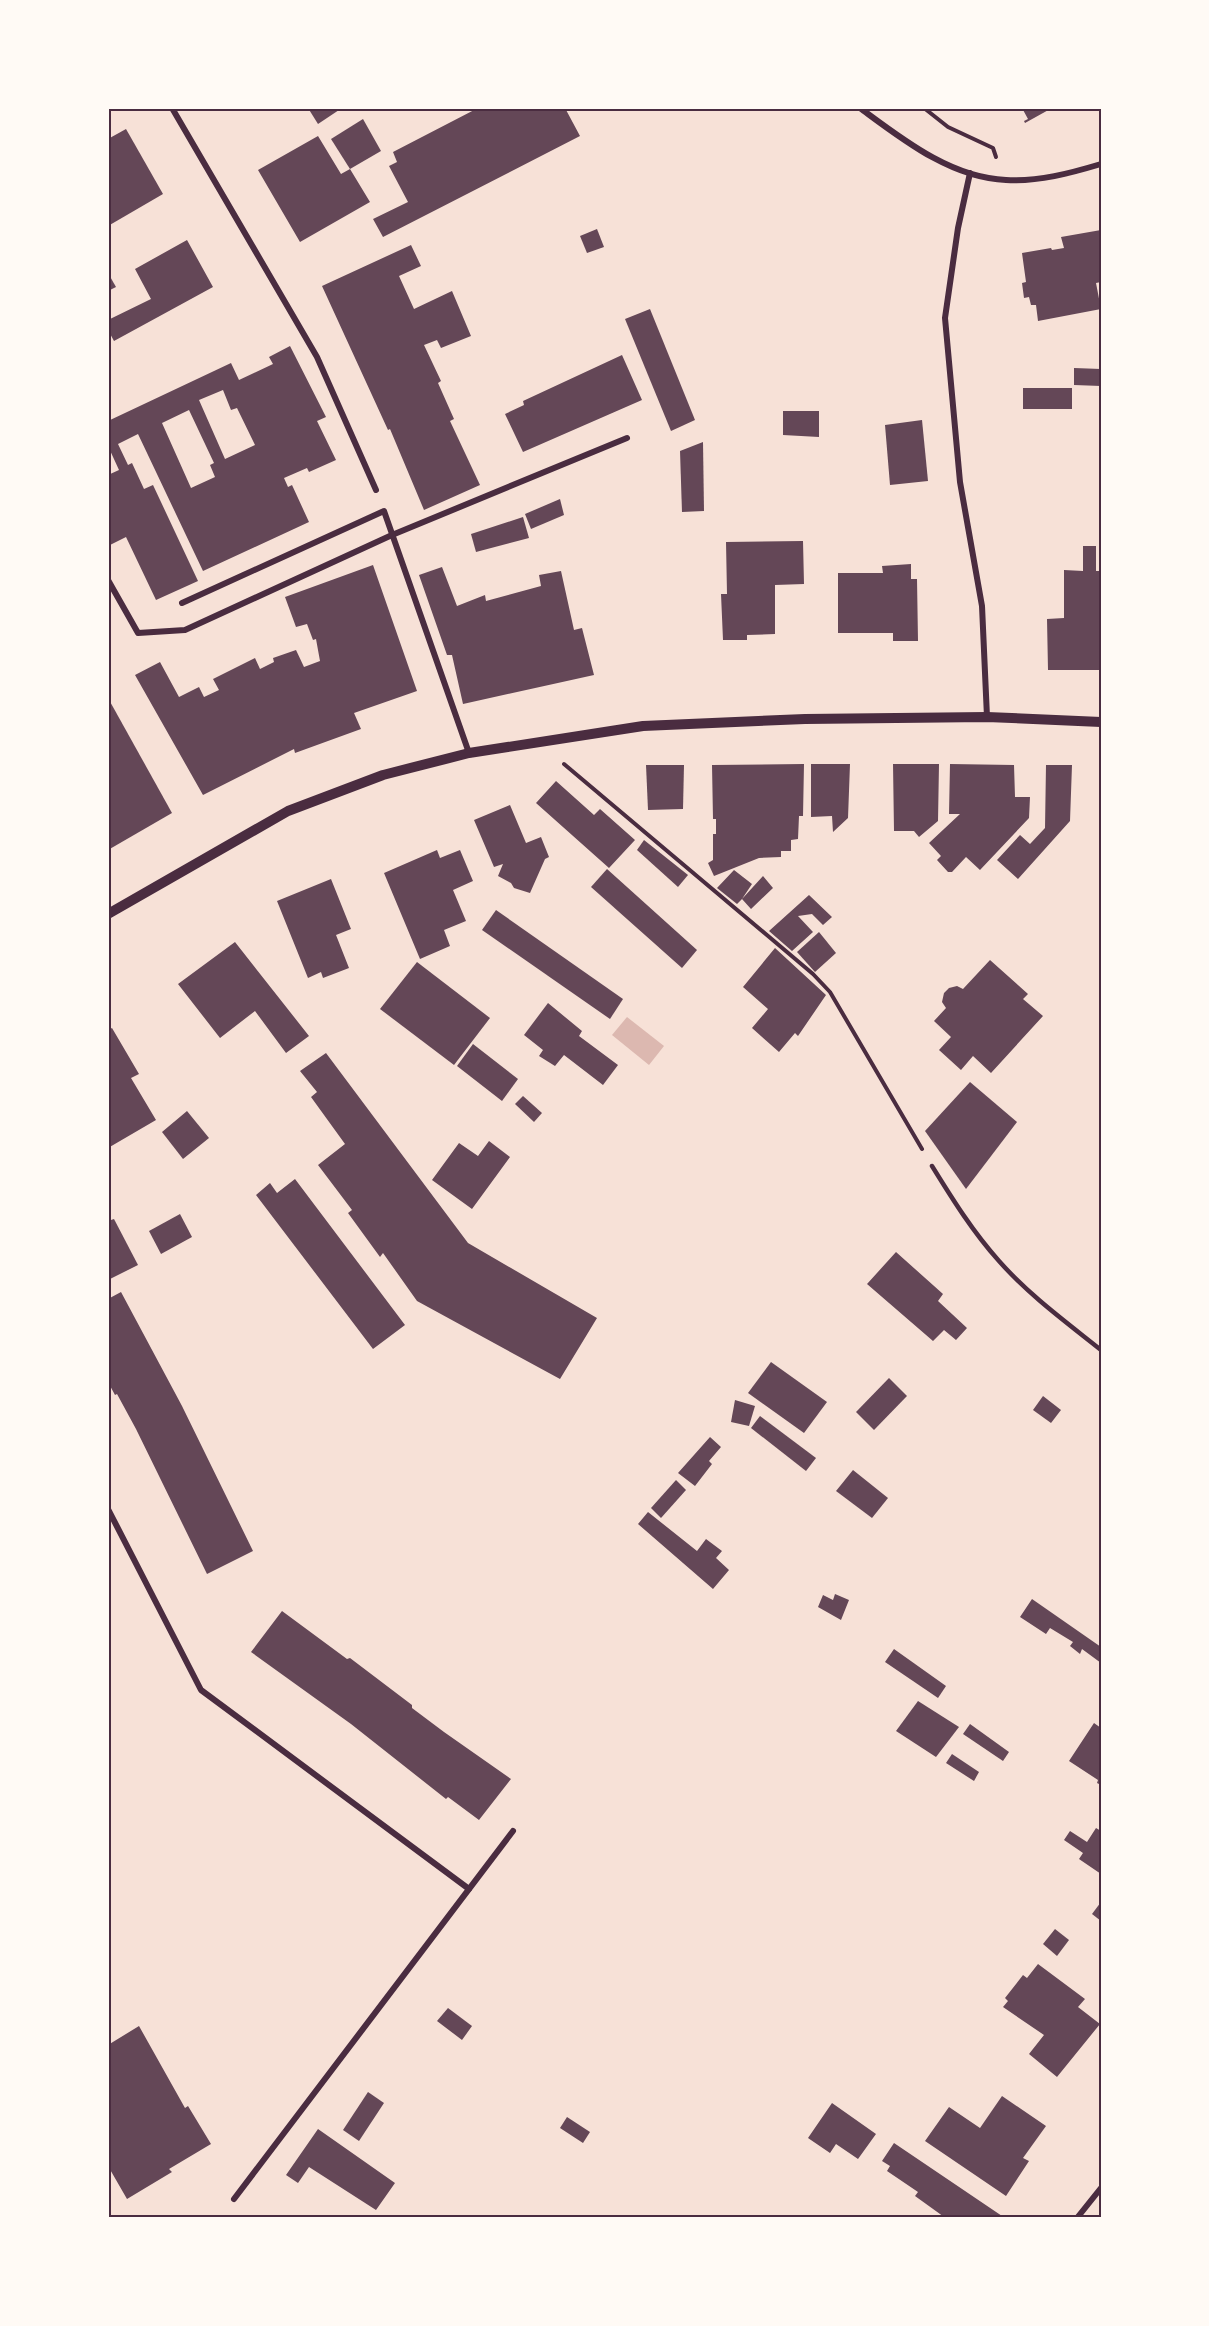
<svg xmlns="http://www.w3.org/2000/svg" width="1209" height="2326" font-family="'DejaVu Sans',sans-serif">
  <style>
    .water { fill: #dcb8b0 }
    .building { fill: #644757; fill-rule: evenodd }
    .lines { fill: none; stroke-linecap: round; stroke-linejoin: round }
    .path { stroke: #4a2c40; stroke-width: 4 }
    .service { stroke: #4a2c40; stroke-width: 4.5 }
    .minor { stroke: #4a2c40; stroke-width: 6 }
    .tertiary { stroke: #4a2c40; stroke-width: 10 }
    .neatline { fill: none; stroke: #4a2c40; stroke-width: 2 }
  </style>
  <rect width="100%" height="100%" fill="#f7e1d7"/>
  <!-- water -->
  <path class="water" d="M627,1017L664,1046L649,1065L612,1035Z"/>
  <!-- building -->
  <g class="building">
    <path d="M308,108H342L318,124Z"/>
    <path d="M478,108H565L580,136L383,237L373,219L408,202L389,166L397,162L393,152Z"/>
    <path d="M1022,108H1052L1025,123L1024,121L1028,119Z"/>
    <path d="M363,119L381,151L350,169L331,139Z"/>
    <path d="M126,129L163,194L108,226V139Z"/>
    <path d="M318,136L341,174L350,169L370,202L300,242L258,170Z"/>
    <path d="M597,229L604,247L587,253L580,236Z"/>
    <path d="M1101,230V282L1096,283L1101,309L1038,321L1036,305H1031L1029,297L1024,298L1022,283L1026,282L1022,253L1051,248L1052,250L1064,248L1061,237Z"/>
    <path d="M187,240L213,287L114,341L108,330V320L151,299L135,269Z"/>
    <path d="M411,245L421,266L399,276L414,309L452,291L471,336L441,348L437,340L424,345L441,381L438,383L454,419L450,421L480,485L424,510L390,429L388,430L322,286Z"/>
    <path d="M108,273L116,287L108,291Z"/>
    <path d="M650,309L695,420L671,431L625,319Z"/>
    <path d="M290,346L326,417L317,421L336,460L309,472L307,468L284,478L288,487L292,485L309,522L203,571L138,434L118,444L128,465L132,463L144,489L153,485L198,581L156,600L126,537L108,546V475L119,470L108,446V421L231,363L239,380L273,364L269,357ZM223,390L231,410L237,408L255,445L225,459L199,400ZM189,410L214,463L210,465L215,477L191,488L162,423Z"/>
    <path d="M622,355L642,400L523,452L505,414L524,405L523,401Z"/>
    <path d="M1074,368L1101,369V386L1074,385Z"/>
    <rect x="1023" y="388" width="49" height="21"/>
    <path d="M783,411H819V437L783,435Z"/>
    <path d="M922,420L928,481L890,485L885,425Z"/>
    <path d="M703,442L704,511L682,512L680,451Z"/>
    <path d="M560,499L564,515L531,529L525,514Z"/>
    <path d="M523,517L529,538L476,552L471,534Z"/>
    <path d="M803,541L804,584L775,585V634L747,635V640H723L721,594H727L726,542Z"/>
    <path d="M1083,546H1096V571H1101V670H1048L1047,619L1064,618V570L1083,571Z"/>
    <path d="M911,564V579H917L918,641H893V633H838V573H883L882,566Z"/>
    <path d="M373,565L417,691L354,713L361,729L295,753L294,749L203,795L135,675L160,662L179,697L199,687L204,697L219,690L213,679L255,658L260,669L274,662L273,658L296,650L304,667L320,661L316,639L313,640L307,624L296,627L285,597Z"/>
    <path d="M442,567L457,606L485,595L486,601L541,586L539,575L561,571L574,630L582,628L594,675L463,704L452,655H447L419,575Z"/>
    <path d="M108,698L172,813L108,850Z"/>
    <path d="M804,764L803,816H799L798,839L791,840V851H781V857L759,858L714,876L708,863L713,860V834H716V819H713L712,765Z"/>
    <path d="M811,764H850L848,818L833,832L832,816L811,817Z"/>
    <path d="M893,764H939L938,821L919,837L914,831H894Z"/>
    <path d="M950,764L1014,765L1015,797H1030L1029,818L980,870L966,857L952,872H948L937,860L941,856L929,843L960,814H949Z"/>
    <path d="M646,765H684L683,809L648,810Z"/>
    <path d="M1046,765H1072L1070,821L1018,879L997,860L1020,835L1030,844L1045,828Z"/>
    <path d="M556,781L594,815L600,809L635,840L609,868L536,803Z"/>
    <path d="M510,805L526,843L541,837L549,857L545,859L530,893L514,888L511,883L498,876L503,864L494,867L474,820Z"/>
    <path d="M644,840L688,875L678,887L637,850Z"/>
    <path d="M437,850L440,858L460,850L473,881L453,890L466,921L444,930L450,946L420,959L384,873Z"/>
    <path d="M607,869L697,950L682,968L591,887Z"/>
    <path d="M734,870L752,884L742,899L763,876L773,888L751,909L742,899L737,904L717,888Z"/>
    <path d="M331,879L351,929L336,935L349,968L323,978L321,972L308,978L277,901Z"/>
    <path d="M809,895L832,917L823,925L812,914L798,916L813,932L792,951L769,931Z"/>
    <path d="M496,910L623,999L610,1019L482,930Z"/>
    <path d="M819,932L836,953L815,972L797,952Z"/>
    <path d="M235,942L309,1036L286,1053L255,1011L220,1038L178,984Z"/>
    <path d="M775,948L826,995L798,1036L795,1033L779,1052L752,1028L768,1009L743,987Z"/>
    <path d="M990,960L1028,994L1023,999L1043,1016L991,1073L973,1056L961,1070L939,1050L951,1037L934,1021L946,1008L942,1002L944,993L949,988L957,986L963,989Z"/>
    <path d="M417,962L490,1018L454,1065L380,1009Z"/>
    <path d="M548,1003L582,1031L579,1036L618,1065L603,1085L564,1055L555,1066L539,1056L543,1050L524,1035Z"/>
    <path d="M112,1028L139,1074L131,1078L156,1120L108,1148V1030Z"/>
    <path d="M473,1044L518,1079L502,1101L457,1066Z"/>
    <path d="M326,1053L468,1243L597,1318L560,1379L417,1301L383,1253L380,1257L348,1213L352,1210L318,1165L345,1144L311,1097L317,1092L300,1071Z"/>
    <path d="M970,1082L1017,1122L966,1189L925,1131Z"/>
    <path d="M523,1096L542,1113L534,1122L515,1104Z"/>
    <path d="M187,1111L209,1138L183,1159L162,1132Z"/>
    <path d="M489,1141L510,1157L472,1209L432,1180L459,1143L478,1156Z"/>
    <path d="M295,1179L405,1325L373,1349L256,1195L270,1183L277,1193Z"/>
    <path d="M180,1214L192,1237L161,1254L149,1231Z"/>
    <path d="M114,1219L138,1265L108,1280V1221Z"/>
    <path d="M896,1252L943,1294L938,1301L967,1328L956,1340L944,1330L933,1341L867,1284Z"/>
    <path d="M121,1292L182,1406L253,1551L207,1574L136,1429L117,1394L115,1395L108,1382V1299Z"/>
    <path d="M771,1362L827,1402L804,1433L748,1393Z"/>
    <path d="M889,1378L907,1396L874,1430L856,1412Z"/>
    <path d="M1043,1396L1061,1410L1051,1423L1033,1410Z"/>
    <path d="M735,1400L755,1406L749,1426L731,1422Z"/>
    <path d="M760,1416L816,1458L806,1471L751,1428Z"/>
    <path d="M710,1437L721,1447L709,1461L712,1464L695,1486L678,1473Z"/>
    <path d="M853,1470L888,1498L872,1518L836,1491Z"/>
    <path d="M676,1480L686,1490L661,1518L651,1508Z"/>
    <path d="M648,1512L697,1551L706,1539L722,1551L716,1558L729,1570L713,1589L638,1524Z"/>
    <path d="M835,1594L849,1600L841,1620L818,1607L823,1595L833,1600Z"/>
    <path d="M1032,1599L1101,1647V1663L1082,1649L1080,1654L1070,1646L1073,1642L1050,1628L1046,1634L1020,1617Z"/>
    <path d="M282,1611L347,1659L350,1658L412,1705V1708L444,1732L511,1779L479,1820L448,1797L446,1799L351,1724L251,1652Z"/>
    <path d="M894,1649L946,1686L938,1698L885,1662Z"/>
    <path d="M918,1701L959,1727L936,1757L896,1731Z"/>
    <path d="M1094,1723L1101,1728V1785L1097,1783L1098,1780L1069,1761Z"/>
    <path d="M970,1724L1009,1752L1003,1761L963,1734Z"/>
    <path d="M952,1754L979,1772L974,1781L946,1763Z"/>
    <path d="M1096,1828L1101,1831V1874L1079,1859L1083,1853L1064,1840L1070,1831L1087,1842Z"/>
    <path d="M1101,1902V1921L1092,1914Z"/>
    <path d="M1055,1929L1069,1940L1057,1956L1043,1944Z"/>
    <path d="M1038,1964L1085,1999L1078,2007L1100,2024L1057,2077L1029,2054L1044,2035L1003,2007L1008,2001L1005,1998L1023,1975L1027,1978Z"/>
    <path d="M448,2008L472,2026L462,2040L437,2021Z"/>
    <path d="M139,2026L185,2108L188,2106L211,2144L169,2169L172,2172L127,2199L108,2166V2045Z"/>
    <path d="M368,2092L384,2103L359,2141L343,2130Z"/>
    <path d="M1002,2096L1046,2126L1023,2158L1029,2161L1006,2196L925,2141L949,2107L980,2128Z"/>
    <path d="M832,2103L876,2134L858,2159L836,2144L830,2153L808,2138Z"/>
    <path d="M567,2117L590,2132L583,2143L560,2128Z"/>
    <path d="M318,2129L395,2183L376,2210L309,2167L298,2183L286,2175Z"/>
    <path d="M894,2143L1002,2216L1000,2218H945L940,2214L915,2196L918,2192L887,2171L890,2166L882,2161Z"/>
  </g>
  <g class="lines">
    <!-- path -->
    <g class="path">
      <path d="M924,108L948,127L993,148L996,157"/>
      <path d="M564,764L813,974L830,992L922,1149"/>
    </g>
    <!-- service -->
    <path class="service" d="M932,1166C953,1200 973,1232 999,1261C1029,1295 1066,1322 1101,1350"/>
    <!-- minor -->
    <g class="minor">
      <path d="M172,108L317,357L376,490"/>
      <path d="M860,108C902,139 951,178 1006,180C1038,182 1071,173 1101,164"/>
      <path d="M970,173L958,228L945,318L960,482L982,606L987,717"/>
      <path d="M108,580L138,633L185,630L392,535L627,438"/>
      <path d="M182,603L384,511L469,753"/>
      <path d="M108,1509L201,1690L469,1889"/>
      <path d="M234,2199L513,1831"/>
      <path d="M1077,2218L1101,2188"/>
    </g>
    <!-- tertiary -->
    <path class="tertiary" d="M108,914L288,811L383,775L469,753L643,726L805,719L987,717L1101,722"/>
  </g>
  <!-- border -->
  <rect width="1209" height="2326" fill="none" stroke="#fffaf5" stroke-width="219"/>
  <rect x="110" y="110" width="990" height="2106" class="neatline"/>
</svg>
